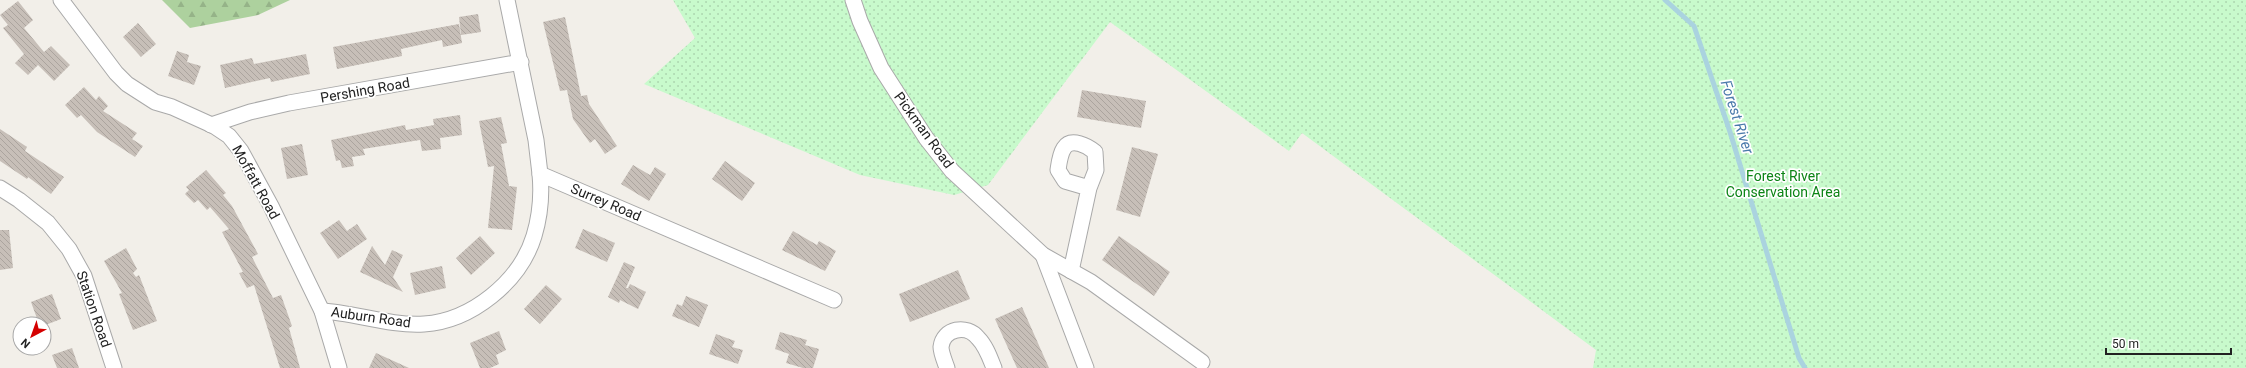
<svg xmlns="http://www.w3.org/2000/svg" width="2246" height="368" font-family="Roboto,sans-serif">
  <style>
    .forest { fill: url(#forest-firs) }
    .park { fill: url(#park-dots) }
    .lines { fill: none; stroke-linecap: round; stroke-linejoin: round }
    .stream { stroke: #aad3df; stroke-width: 5 }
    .building { fill: url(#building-back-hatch) }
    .minor-casing { stroke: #a9a9a9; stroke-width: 17 }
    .minor { stroke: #fff; stroke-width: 15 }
    .labels { text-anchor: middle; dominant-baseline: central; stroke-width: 3.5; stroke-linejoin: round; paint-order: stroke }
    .street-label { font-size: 14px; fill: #222; stroke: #fff }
    .park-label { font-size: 14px; fill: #0c8416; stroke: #fff }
    .water-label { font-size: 15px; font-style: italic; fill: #4a7aab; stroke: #fff }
  </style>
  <defs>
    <pattern id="forest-firs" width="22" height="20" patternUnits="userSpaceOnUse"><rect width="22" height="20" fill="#add19e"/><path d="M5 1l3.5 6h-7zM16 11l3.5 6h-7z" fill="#95b388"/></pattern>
    <pattern id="park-dots" width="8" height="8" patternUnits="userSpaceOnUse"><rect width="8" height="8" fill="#c8facc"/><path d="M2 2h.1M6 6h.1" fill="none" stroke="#acd6af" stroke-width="1.8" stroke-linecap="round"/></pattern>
    <pattern id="building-back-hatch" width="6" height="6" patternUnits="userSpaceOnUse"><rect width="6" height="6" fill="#c7bfb8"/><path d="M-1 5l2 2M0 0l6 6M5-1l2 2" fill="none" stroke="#aba49e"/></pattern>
  </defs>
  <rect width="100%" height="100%" fill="#f2efe9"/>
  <!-- forest -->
  <path class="forest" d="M162,0H290L258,15L190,28Z"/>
  <!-- park -->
  <path class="park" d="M673,0H2246V368H1593L1596,350L1302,133L1289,151L1110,22L988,185L954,195L860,175L644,84L695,38Z"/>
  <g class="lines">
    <!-- stream -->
    <path class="stream" d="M1665,0L1694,26L1730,132L1799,358L1805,368"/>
  </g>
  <!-- building -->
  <g class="building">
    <path d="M18,1L33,20L24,28L44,52L51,46L70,65L54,81L38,65L28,75L15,63L24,54L3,28L8,25L0,15Z"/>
    <path d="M478,14L481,32L461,35L459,17Z"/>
    <path d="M565,17L581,96L587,95L589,104L617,146L605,154L595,139L590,143L573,119L567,90L560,91L543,22Z"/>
    <path d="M138,23L156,44L141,57L123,37Z"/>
    <path d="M459,24L462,43L443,47L442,40L401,49L402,56L337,69L333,47Z"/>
    <path d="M177,51L189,55L187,62L201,66L194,85L168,76Z"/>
    <path d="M306,54L310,74L271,82L270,78L225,88L220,65L252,58L254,64Z"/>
    <path d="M84,87L96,100L99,96L108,106L103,111L137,133L132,139L143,146L135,157L97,132L81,115L77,118L65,105Z"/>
    <path d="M1082,90L1146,101L1141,128L1077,117Z"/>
    <path d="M460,115L462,135L440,138L441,149L422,151L420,140L363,149L365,155L352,157L354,166L342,168L340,160L336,161L331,140L405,125L406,130L434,125L433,119Z"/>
    <path d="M501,117L507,143L501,144L509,186L517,187L512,230L488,228L494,166L488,167L479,121Z"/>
    <path d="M0,129L27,147L25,151L64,177L51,194L28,177L27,179L0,161Z"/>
    <path d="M302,144L308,175L287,179L281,148Z"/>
    <path d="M1132,147L1158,154L1140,217L1116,210Z"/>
    <path d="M725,161L755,183L742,201L712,179Z"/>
    <path d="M633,165L650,175L655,167L666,174L649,201L621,184Z"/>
    <path d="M206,170L226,193L223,195L232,206L258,254L252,257L273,298L281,295L292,326L289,328L300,368H280L254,285L247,288L239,273L243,272L222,232L229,229L210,207L207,210L198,200L194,203L185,194L189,190L186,187Z"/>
    <path d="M339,220L347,231L357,224L367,239L338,259L320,233Z"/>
    <path d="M583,229L615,243L607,262L575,248Z"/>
    <path d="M0,230H9L13,268L0,270Z"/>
    <path d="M793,231L817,245L819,241L836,251L825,271L782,250Z"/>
    <path d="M480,236L495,253L471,275L456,258Z"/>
    <path d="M1119,236L1170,272L1154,296L1102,260Z"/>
    <path d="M372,246L385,265L392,250L403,255L393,277L403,292L360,272Z"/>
    <path d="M126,248L137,269L133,273L136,277L139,275L157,321L133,330L119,294L122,293L104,261Z"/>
    <path d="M624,262L635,267L626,288H628L630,284L646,292L638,309L620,300L619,303L608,297Z"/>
    <path d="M442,266L446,288L415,295L410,273Z"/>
    <path d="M958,270L970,299L910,322L899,294Z"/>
    <path d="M546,285L562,299L540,324L524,309Z"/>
    <path d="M52,294L61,319L48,324H39L31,302Z"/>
    <path d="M686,296L708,305L699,327L672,316L677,304L682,306Z"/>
    <path d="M1022,307L1049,368H1017L995,319Z"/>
    <path d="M499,331L506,350L496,355L499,364L490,368H480L470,343Z"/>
    <path d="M780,332L807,340L805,345L819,349L813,368H803L786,363L789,354L775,349Z"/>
    <path d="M716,334L735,341L732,347L743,350L738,364L709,354Z"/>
    <path d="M72,348L79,368H57L52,355Z"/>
    <path d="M376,353L409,368H369Z"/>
  </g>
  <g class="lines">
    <defs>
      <g id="minor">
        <path d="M61,0L116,73L127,84L155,102L172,107L214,126L229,136L241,151L271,206L322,311L339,368"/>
        <path d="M507,0L536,140L540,174L834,300"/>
        <path d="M853,0L860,21L881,68L926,138L952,171L1043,255L1091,282L1202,362"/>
        <path d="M211,125L250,112L289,103L521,62"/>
        <path d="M0,188L19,200L48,223L69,249L84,276L114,368"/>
        <path d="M1043,255L1086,368"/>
        <path d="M1071,271L1089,188L1096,170L1095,152C1088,146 1071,137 1064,148C1060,154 1059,163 1058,170L1065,181L1089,188"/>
        <path d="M322,311C356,313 389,326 424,324C471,321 520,282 534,236C540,216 542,195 540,174"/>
        <path d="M947,368C945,362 941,353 941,347C943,328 967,324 978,338C986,346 990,358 994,368"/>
      </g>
    </defs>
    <!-- minor casing -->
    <use href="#minor" class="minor-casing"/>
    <!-- minor -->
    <use href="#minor" class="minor"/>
  </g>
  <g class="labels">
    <!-- street labels -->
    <g class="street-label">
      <text transform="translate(365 90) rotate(-10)">Pershing Road</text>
      <text transform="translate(924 130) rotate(54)">Pickman Road</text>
      <text transform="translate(256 182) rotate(61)">Moffatt Road</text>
      <text transform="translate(606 202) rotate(23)">Surrey Road</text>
      <text transform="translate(94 309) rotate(71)">Station Road</text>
      <text transform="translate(371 317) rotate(8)">Auburn Road</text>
    </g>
    <!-- park labels -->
    <g class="park-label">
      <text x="1783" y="176">Forest River<tspan x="1783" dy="16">Conservation Area</tspan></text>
    </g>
    <!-- water labels -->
    <g class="water-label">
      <text transform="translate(1737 117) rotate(72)">Forest River</text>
    </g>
  </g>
  <!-- north arrow -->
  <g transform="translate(32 336) rotate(221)"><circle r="19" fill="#ffffff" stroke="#a7a7a7"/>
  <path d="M0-3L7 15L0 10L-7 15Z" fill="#d40000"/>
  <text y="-6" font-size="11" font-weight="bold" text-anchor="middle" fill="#222222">N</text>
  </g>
  <!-- scale -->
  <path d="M2106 348v6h125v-6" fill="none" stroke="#222222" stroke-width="2"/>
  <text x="2112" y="348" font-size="12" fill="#222222" stroke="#ffffff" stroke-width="3" paint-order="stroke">50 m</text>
</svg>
